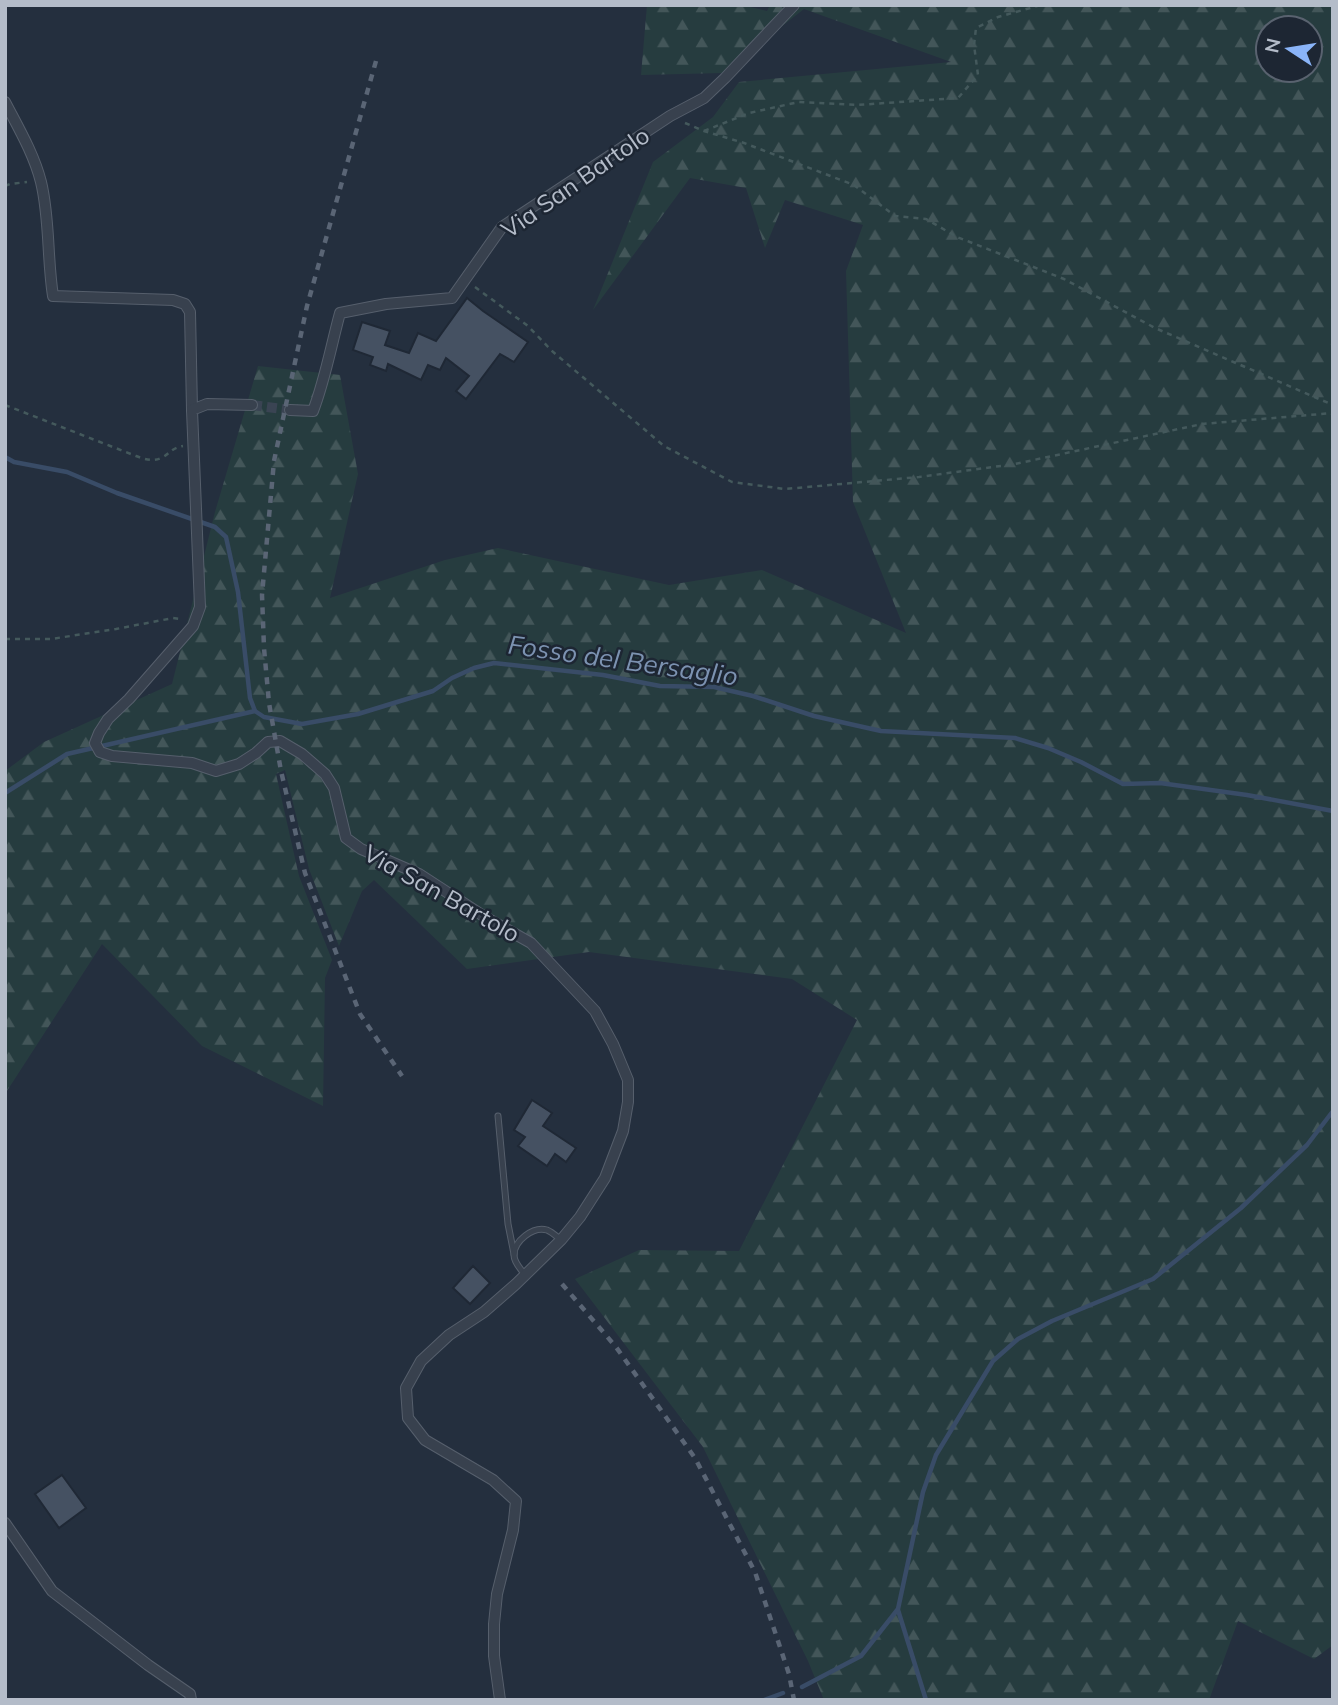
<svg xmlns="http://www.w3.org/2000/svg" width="1338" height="1705" font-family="Mulish,sans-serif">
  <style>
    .forest { fill: url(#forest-firs); fill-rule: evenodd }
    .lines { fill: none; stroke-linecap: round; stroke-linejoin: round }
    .stream { stroke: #394c67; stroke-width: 4.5 }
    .building { fill: #455162; stroke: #1f2835; stroke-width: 2 }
    .minor-tunnel { stroke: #3a4453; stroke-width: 10; stroke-dasharray: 10 5; stroke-linecap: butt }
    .service-casing { stroke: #565f6c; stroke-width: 7 }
    .minor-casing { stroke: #565f6c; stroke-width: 12 }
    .path { stroke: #44595c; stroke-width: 2.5; stroke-dasharray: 5 5; stroke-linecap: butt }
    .service { stroke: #38414e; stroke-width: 5 }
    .minor { stroke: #38414e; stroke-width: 10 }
    .rail { stroke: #5a6575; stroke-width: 4.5; stroke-dasharray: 7 7; stroke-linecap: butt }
    .labels { text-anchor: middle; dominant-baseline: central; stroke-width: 5; stroke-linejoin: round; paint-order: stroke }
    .street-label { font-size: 24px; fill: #b4bcc9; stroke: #1d2633 }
    .water-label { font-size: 26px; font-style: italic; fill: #7c92b1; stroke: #1d2633 }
  </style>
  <defs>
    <pattern id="forest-firs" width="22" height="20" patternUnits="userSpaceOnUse" patternTransform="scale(1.75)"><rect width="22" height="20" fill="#263c3f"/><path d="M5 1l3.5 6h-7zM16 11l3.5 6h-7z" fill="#435659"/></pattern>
  </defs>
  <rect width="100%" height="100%" fill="#242f3e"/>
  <!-- forest -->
  <path class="forest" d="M647,5H742L767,11L770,5H1333V1645L1314,1659L1238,1621L1209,1700H824L808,1661L703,1447L575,1279L639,1250L739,1251L857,1020L792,979L589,952L467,969L374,880L362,891L339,946L309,869L285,770L276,774L299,876L332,960L325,978L323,1106L202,1046L102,944L5,1094V771L44,742L172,684L215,512L258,366L340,375L358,474L330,598L445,560L498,548L669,585L762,570L906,633L853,502L846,271L863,225L785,200L765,248L746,188L690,178L593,310L653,162L713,117L739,82L951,62L804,9L722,73L641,75ZM1268,28H1310V70H1268Z"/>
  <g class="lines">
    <!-- stream -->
    <g class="stream">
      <path d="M5,457L14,462L67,472L117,493L215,527L226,537L238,592L250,698L255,711"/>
      <path d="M5,793L67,754L255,711L264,717L302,724L358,714L433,691L452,678L474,668L494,663L603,675L660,686L714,687L753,696L814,716L881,731L1015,738L1048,748L1081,762L1123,784L1160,783L1247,795L1333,811"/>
      <path d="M898,1610L926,1700"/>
      <path d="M802,1687L861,1656L898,1609L923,1492L936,1455L993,1361L1018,1339L1052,1321L1153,1279L1241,1208L1307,1145L1333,1111"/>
      <path d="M764,1700L783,1693"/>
    </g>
  </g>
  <!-- building -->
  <g class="building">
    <path d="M467,298L483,311L528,342L514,362L500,354L466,399L456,391L469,376L446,358L440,370L428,365L421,380L388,364L386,371L370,365L373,357L353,350L362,322L390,331L385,345L409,353L418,333L436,341Z"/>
    <path d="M532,1100L552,1113L543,1126L576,1148L566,1162L555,1154L547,1166L518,1146L525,1137L514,1130Z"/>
    <path d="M473,1266L490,1283L470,1304L453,1288Z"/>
    <path d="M62,1475L86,1508L59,1528L35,1494Z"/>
  </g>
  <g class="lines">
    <!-- minor-tunnel -->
    <path class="minor-tunnel" d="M252,405L290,410"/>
    <defs>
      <g id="service">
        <path d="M498,1116L508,1224L514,1254"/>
        <path d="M525,1275C521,1269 514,1263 514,1255C514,1241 533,1226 547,1230C552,1232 556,1236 561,1240"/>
      </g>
      <g id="minor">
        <path d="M5,102C18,127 34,154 41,182C50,219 47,258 53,296L173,300L185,304L190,312L192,410"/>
        <path d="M252,405L207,404L192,410L200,607L193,626L129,699L108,719L99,733L95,743L100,752L112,756L192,763L216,771L239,764L256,753L268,742L280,741L302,754L325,774L334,788L346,838L361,849L419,874L485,917L531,943L595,1011L613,1044L628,1080V1102L623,1131L605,1178L580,1217L561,1240L516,1284L484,1312L449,1335L421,1361L406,1388L408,1418L425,1440L493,1480L516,1501L513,1530L497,1594L494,1624V1656L500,1700"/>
        <path d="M290,410L313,411C325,380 331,346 340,313L386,304L452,298L502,227L670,116L704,98L725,78L794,5"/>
        <path d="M5,1523L52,1591L148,1665L190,1694L191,1700"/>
      </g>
    </defs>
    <!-- service casing -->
    <use href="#service" class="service-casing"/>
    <!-- minor casing -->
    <use href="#minor" class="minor-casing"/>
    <!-- path -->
    <g class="path">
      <path d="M685,123L704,131L744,143L854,185L895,216L926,219L957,237L1064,279L1155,328L1333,405"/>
      <path d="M704,131L749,113L799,102L857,105L958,98L978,75L974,45L976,28L998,17L1041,5"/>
      <path d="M5,186L10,184L27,182"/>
      <path d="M475,287L528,326L552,351L664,446L732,482L785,489L919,477L1015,464L1202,424L1333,413"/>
      <path d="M5,405L136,456C144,459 153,462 161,458C170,454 171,448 183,446"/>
      <path d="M5,639H51L116,629L173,618L181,619"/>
    </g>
    <!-- service -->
    <use href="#service" class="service"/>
    <!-- minor -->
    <use href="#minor" class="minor"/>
    <!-- rail -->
    <g class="rail">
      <path d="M376,61L307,306L274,461L262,595L264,648L269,703L281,771L305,873L360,1014L402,1076"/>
      <path d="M562,1284L616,1347L695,1458L755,1572L789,1674L794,1700"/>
    </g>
  </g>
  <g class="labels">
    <!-- street labels -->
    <g class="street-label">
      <text transform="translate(575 182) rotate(-35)">Via San Bartolo</text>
      <text transform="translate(442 893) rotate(29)">Via San Bartolo</text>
    </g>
    <!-- water labels -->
    <g class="water-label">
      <text transform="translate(623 660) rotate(8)">Fosso del Bersaglio</text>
    </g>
  </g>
  <!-- border -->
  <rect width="1338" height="1705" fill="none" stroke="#b4bcc9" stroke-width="14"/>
  <!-- north arrow -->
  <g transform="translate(1289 49) rotate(282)"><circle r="33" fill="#1d2633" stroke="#59626f" stroke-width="2"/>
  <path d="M0-5L12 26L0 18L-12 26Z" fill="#8ab4f8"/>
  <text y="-10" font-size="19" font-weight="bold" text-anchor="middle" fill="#b4bcc9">N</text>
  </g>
</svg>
